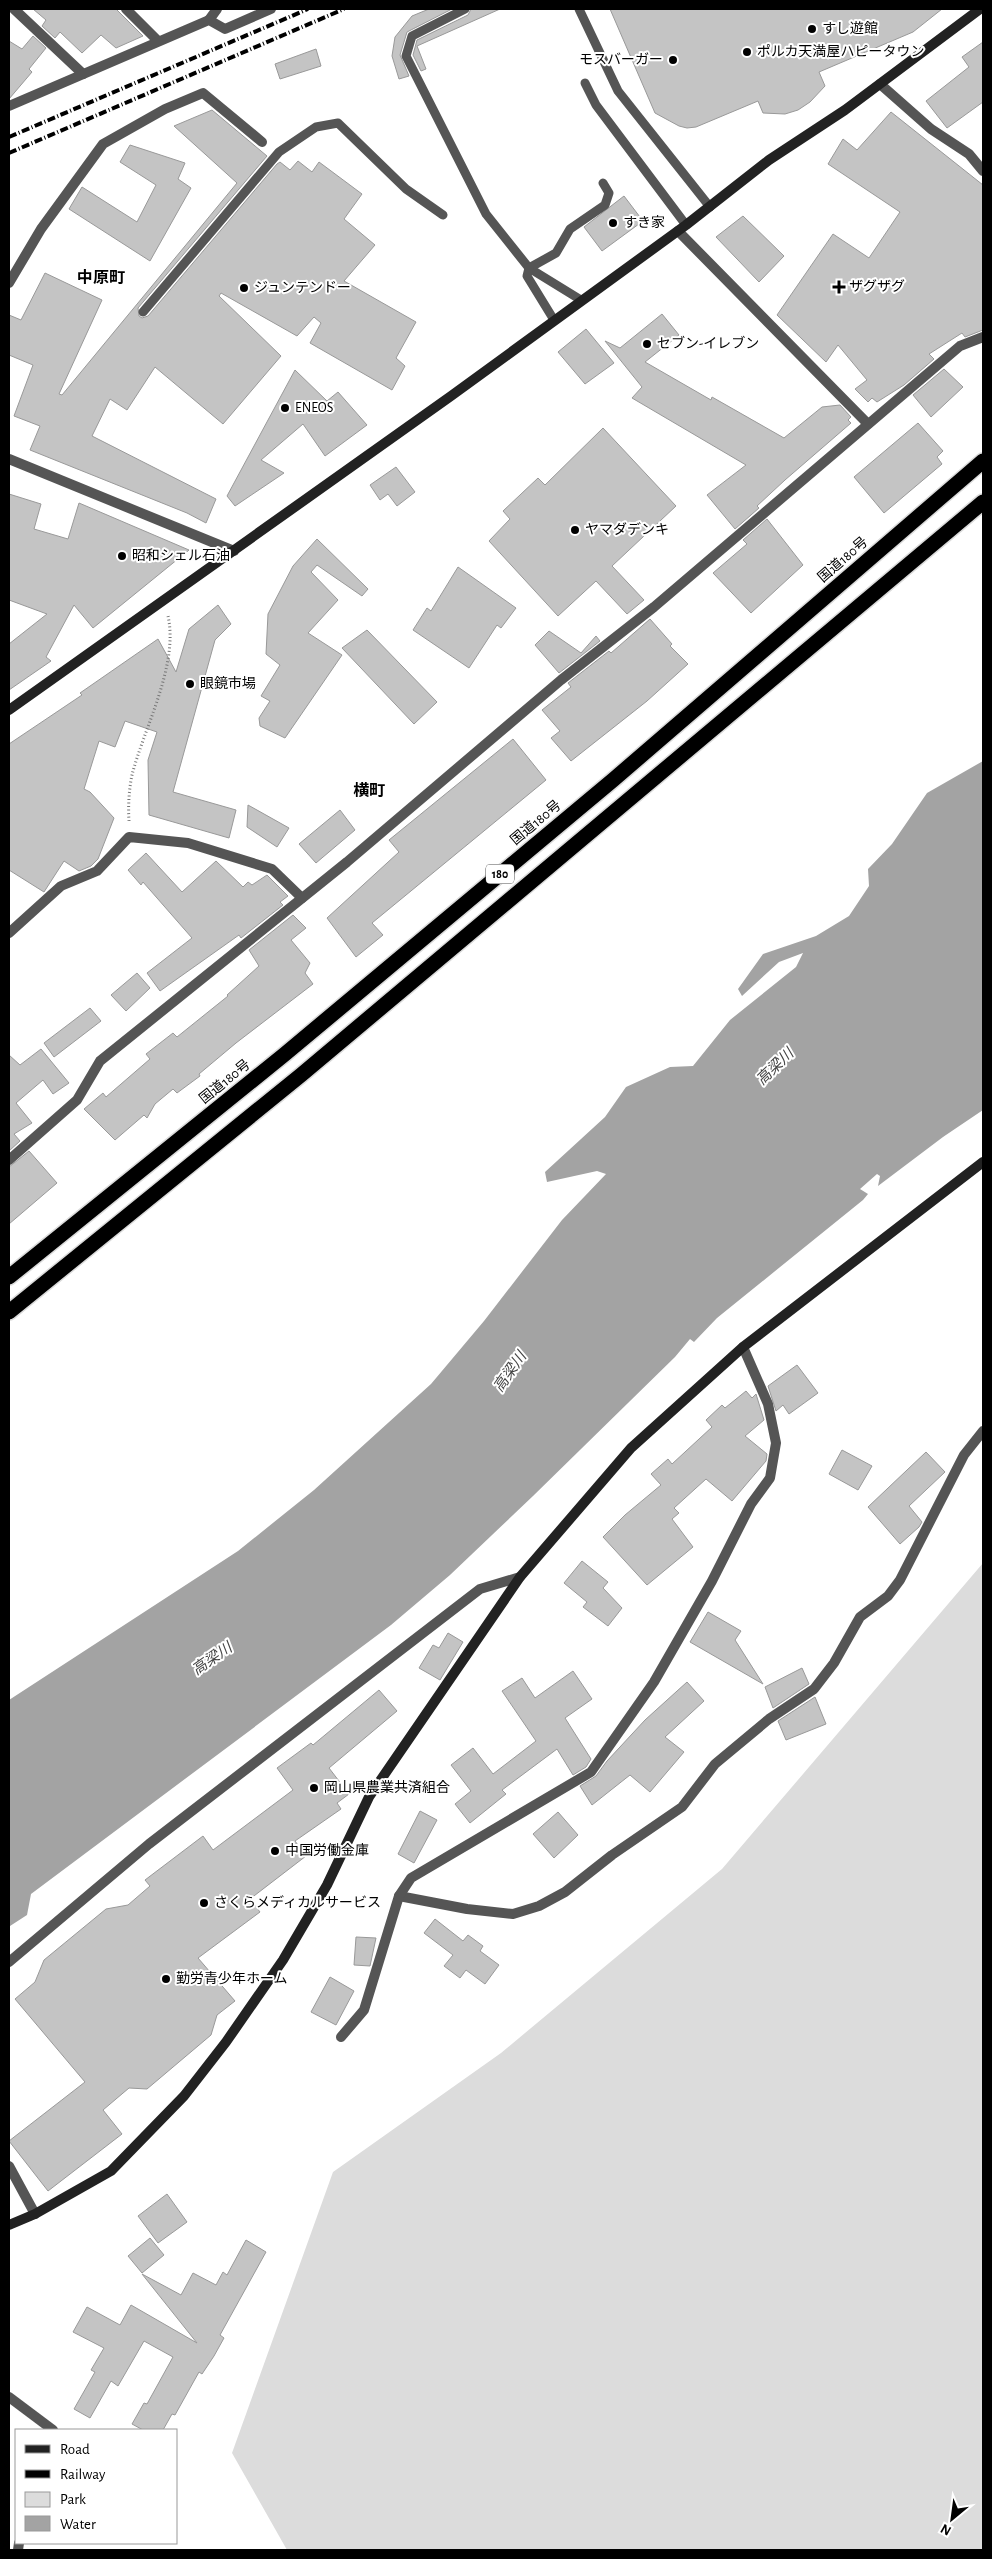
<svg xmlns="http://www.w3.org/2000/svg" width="992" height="2559" font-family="'Alegreya Sans','Noto Sans JP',sans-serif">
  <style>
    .green { fill: #dcdcdc }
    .water { fill: #a3a3a3 }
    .building { fill: #c4c4c4; stroke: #999 }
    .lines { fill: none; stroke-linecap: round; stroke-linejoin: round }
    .highway-casing { stroke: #dbdbdb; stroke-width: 18 }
    .path { stroke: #777; stroke-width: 3; stroke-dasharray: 1 2.5; stroke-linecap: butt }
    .lane { stroke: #555; stroke-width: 9 }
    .street { stroke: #555; stroke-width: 10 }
    .secondary { stroke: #222; stroke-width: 10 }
    .highway { stroke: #000; stroke-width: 15 }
    .rail { stroke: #000; stroke-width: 4; stroke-dasharray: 8 2.5 1 2.5; stroke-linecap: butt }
    .poi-dot { fill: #000; stroke: #fff; stroke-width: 2 }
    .labels { text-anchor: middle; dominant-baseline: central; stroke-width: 4; stroke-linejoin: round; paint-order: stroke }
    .shield { fill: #fff; stroke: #4c4c4c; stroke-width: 1 }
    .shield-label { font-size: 12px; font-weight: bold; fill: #000 }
    .poi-label { font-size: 14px; fill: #000; stroke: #fff; text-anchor: start }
    .street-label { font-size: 14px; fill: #000; stroke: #fff }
    .water-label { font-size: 15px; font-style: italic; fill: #444; stroke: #fff }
    .quarter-label { font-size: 16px; font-weight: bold; fill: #000; stroke: #fff }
  </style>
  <rect width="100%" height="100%" fill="#fff"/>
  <!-- green -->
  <path class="green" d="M983,1563V2550H287L232,2453L333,2172L501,2053L722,1869Z"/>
  <!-- water -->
  <path class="water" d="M983,761V1110L943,1137L878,1186L880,1176L877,1174L860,1189L868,1194L863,1200L717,1318L694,1342L690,1339L675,1357L533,1496L450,1575L391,1625L31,1894L27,1915L10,1926L9,1700L238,1551L314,1490L431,1384L484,1321L562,1220L606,1174L597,1171L547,1182L545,1172L605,1117L626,1087L670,1067L693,1066L730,1020L796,967L803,953L779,962L742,996L738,989L763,954L816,936L849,916L869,886L868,869L892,844L927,793Z"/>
  <!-- building -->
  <g class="building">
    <path d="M33,9H116L143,36L116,48L101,35L82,53L60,32L55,38L42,26L46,20Z"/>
    <path d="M429,9H452L407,32L400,55L409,76L399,79L392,56L395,37L412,16Z"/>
    <path d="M471,9H500L417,46L426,69L421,71L413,55L417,40L468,15Z"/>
    <path d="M610,9H942L913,32L819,72L825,86L810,102L798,110L785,114L763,113L758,101L696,127L687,128L679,126L655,113Z"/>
    <path d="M33,36L46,48L29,69L32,72L9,99V41L22,49Z"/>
    <path d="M983,42V102L947,128L926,101L969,67L962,57Z"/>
    <path d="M316,49L321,66L280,79L275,64Z"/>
    <path d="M212,110L267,156L138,308L139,316L142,318L148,316L277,164L280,162L290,170L298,161L312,172L319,162L362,194L344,219L375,245L344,281L416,322L396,358L405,366L392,390L310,343L321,323L314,317L297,336L221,293L219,296L281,356L223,424L155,367L127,410L110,399L92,436L216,499L206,523L187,513L30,450L40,426L14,416L33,365L9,355V315L21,320L45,273L102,300L59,394L62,395L237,183L174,126Z"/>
    <path d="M891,112L983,185V330L965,337L962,333L929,354L934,359L904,385L877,402L872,398L868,402L855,389L867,380L838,345L826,362L777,315L833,234L869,258L900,212L828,164L843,139L857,150Z"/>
    <path d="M130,145L185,163L178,179L191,188L150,261L69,209L82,187L137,222L156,185L120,162Z"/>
    <path d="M624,196L643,221L602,251L584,227Z"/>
    <path d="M743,216L784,256L759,282L716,237Z"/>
    <path d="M662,314L679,335L645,362L711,400L712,397L784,438L822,407L840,405L851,417L848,420L851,423L785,480L757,506L759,508L735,529L707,495L746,465L632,398L642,387L605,341L620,348Z"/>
    <path d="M586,329L614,363L585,384L558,352Z"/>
    <path d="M944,369L963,387L931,417L913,395Z"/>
    <path d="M295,370L327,401L338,392L367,425L325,456L303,424L261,460L284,473L235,506L227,496Z"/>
    <path d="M918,423L943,451L937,457L942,464L884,513L854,477Z"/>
    <path d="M603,428L676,506L612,566L644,600L627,614L596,581L558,616L489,541L510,519L503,511L538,478L545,485Z"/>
    <path d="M396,467L415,492L397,506L388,494L380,500L370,485Z"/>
    <path d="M9,494L41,504L34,529L68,539L79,503L189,550L93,628L74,605L46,657L51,661L9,690V644L47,614L9,600Z"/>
    <path d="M767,519L803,565L751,613L713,573L747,544L743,540Z"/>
    <path d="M317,539L368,589L362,596L317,565L311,572L338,600L308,633L342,655L285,738L260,726L259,718L270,701L261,696L280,665L266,654L268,614L293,566Z"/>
    <path d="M458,567L516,608L501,628L497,625L469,668L413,630L427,608L431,611Z"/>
    <path d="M218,605L231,624L215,640L173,792L236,810L229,838L149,815L148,760L157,732L125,721L115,747L99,741L84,789L90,792L114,818L98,859L91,866L79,871L64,861L44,892L9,870V744L82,695L80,693L158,639L176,672L189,629Z"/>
    <path d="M650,619L672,644L670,646L688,664L647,701L571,761L551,738L560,731L542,710L571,687L568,683L609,651L611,653Z"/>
    <path d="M367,630L437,702L414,724L342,648Z"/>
    <path d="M549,631L581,653L596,636L600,641L559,673L535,645Z"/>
    <path d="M513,739L546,780L372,923L383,935L356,957L327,918L399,852L389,840Z"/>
    <path d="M248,805L289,828L277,847L247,827Z"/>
    <path d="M340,810L355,830L316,863L299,844Z"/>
    <path d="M146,853L182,892L216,861L243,887L248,882L252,885L267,875L288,896L280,902L283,905L241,938L239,935L160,991L147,973L192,938L143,882L141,885L128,870Z"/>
    <path d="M293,915L306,928L291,940L310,963L305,973L313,984L236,1043L199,1074L200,1076L177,1093L173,1089L155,1104L147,1118L144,1115L115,1140L84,1109L103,1093L106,1097L150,1059L146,1054L173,1033L177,1037L228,996L227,995L259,966L249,950Z"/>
    <path d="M137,973L150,988L126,1011L111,995Z"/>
    <path d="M90,1008L101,1021L54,1057L44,1043Z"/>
    <path d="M41,1049L69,1083L53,1094L43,1080L16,1103L32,1123L14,1134L20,1141L9,1151V1055L20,1065Z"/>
    <path d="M29,1151L57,1183L9,1224V1167Z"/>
    <path d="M797,1365L818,1393L789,1414L783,1405L776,1411L768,1386Z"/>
    <path d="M746,1391L752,1398L756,1394L764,1420L745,1436L767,1454L766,1461L732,1501L706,1479L674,1508L679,1513L672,1519L693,1547L647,1585L603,1537L625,1515L661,1485L651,1474L668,1459L672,1464L712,1427L706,1420L722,1405L725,1408Z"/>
    <path d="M842,1450L872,1466L858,1490L829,1474Z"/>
    <path d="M926,1452L945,1472L909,1506L922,1522L919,1527L900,1544L868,1507Z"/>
    <path d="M582,1561L608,1582L603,1588L622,1608L608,1626L583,1607L587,1602L564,1583Z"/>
    <path d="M708,1612L741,1631L735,1640L763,1684L690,1642Z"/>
    <path d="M448,1633L463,1642L440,1680L419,1668L433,1645L439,1648Z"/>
    <path d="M802,1668L809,1684L773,1708L765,1687Z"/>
    <path d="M573,1671L592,1699L565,1718L591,1759L586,1767L573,1775L557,1749L502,1790L506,1794L470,1823L455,1804L471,1791L451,1765L473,1748L493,1774L536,1741L502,1691L522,1678L535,1698Z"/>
    <path d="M687,1682L704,1701L665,1737L684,1752L650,1792L630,1775L592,1805L580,1786L596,1776L607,1761L645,1720Z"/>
    <path d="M379,1690L397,1711L329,1768L349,1794L337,1803L341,1809L295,1841L306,1856L250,1899L260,1912L198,1958L235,2001L217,2015L211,2035L147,2089L129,2088L103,2110L122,2134L48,2191L9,2141L85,2082L15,1999L35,1982L44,1960L106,1909L128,1905L150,1886L145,1880L203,1836L213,1850L293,1790L277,1768L311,1743L313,1745Z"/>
    <path d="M815,1697L826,1724L786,1740L778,1721Z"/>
    <path d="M420,1811L437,1820L414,1863L398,1854Z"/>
    <path d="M558,1812L578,1835L554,1858L533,1834Z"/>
    <path d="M435,1919L463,1941L468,1935L483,1946L480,1951L499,1965L485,1984L466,1970L460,1978L444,1966L453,1955L424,1933Z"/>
    <path d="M356,1937L376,1938L370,1966L354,1965Z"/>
    <path d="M330,1977L354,1991L336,2025L311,2012Z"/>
    <path d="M167,2194L187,2222L158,2243L138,2216Z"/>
    <path d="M150,2238L164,2255L142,2273L128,2256Z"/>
    <path d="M246,2240L266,2252L220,2335L224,2338L214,2356L202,2374L199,2372L175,2415L172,2414L163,2430H143L132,2424L144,2403L147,2404L173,2357L144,2341L118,2386L111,2381L90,2418L74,2409L95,2372L91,2370L104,2348L73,2332L87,2307L120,2325L131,2305L197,2343L142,2274L181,2295L193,2273L216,2285L223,2272L227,2275Z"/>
  </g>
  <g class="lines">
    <defs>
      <g id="highway">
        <path d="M9,1277L285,1054L613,780L983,461"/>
        <path d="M9,1312L301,1075L983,502"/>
      </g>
    </defs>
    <!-- highway casing -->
    <use href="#highway" class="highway-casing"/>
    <!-- path -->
    <path class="path" d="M129,821C128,807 129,789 132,775C144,728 179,665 168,616"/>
    <!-- lane -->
    <g class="lane">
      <path d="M465,9L412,36L406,56L486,214L529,268L581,300"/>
      <path d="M579,9L618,91L710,207"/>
      <path d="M585,83L596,105L686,225"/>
      <path d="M529,268L556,253L570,229L605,205L609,193L603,183"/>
      <path d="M529,268L527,276L554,320"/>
      <path d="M143,312L279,152L316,127L338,123L406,189L443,215"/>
    </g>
    <!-- street -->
    <g class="street">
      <path d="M14,9L83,74"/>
      <path d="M126,9L158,41"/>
      <path d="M209,20L217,9"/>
      <path d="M880,84L931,129L969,154L983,171"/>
      <path d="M9,106L209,20L225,29L271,9"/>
      <path d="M678,231L868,424"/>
      <path d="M9,283L41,229L103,144L165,109L203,93L262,142"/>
      <path d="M9,459L234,551"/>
      <path d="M9,933L61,886L97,871L129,837L188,843L272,869L302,898"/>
      <path d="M9,1160L77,1100L100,1061L347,862L561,680L654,607L960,346L983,337"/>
      <path d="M399,1896L467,1909L513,1914L539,1906L565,1892L612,1855L682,1807L715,1764L769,1719L814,1689L834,1663L860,1617L888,1596L900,1580L964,1455L983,1431"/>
      <path d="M9,1962L149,1844L480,1589L520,1577"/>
      <path d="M341,2037L364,2010L399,1896L411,1878L591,1772L654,1682L712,1581L751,1504L770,1478L776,1443L768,1404L743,1347"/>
      <path d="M9,2166L35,2214"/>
      <path d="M9,2397L53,2430"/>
      <path d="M18,2550L19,2543"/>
    </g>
    <!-- secondary -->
    <g class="secondary">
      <path d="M9,710L451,396L686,225L769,160L845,110L980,9"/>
      <path d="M9,2225L35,2214L111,2171L184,2096L226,2042L283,1960L327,1885L369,1797L520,1577L631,1448L743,1347L983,1162"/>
    </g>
    <!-- highway -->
    <use href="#highway" class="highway"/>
    <!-- rail -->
    <g class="rail">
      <path d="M9,137L308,9"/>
      <path d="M9,153L344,9"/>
    </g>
  </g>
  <!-- markers -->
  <g class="poi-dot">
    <circle cx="812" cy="29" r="5"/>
    <circle cx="747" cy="52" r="5"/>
    <circle cx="673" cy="60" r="5"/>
    <circle cx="613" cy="223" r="5"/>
    <path d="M836.5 279.5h5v5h5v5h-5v5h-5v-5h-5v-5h5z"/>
    <circle cx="244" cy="288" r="5"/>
    <circle cx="647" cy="344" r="5"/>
    <circle cx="285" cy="408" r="5"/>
    <circle cx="575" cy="530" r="5"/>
    <circle cx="122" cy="556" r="5"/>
    <circle cx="190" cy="684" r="5"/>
    <circle cx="314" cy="1788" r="5"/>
    <circle cx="275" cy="1851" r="5"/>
    <circle cx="204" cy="1903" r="5"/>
    <circle cx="166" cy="1979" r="5"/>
  </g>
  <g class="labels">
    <!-- shield labels -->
    <rect class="shield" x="486" y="864.5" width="28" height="19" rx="4"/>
    <g class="shield-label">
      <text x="500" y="874">180</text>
    </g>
    <!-- poi labels -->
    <g class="poi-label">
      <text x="822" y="29">すし遊館</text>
      <text x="757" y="52">ポルカ天満屋ハピータウン</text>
      <text x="663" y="60" text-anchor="end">モスバーガー</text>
      <text x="623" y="223">すき家</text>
      <text x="849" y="287">ザグザグ</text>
      <text x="254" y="288">ジュンテンドー</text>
      <text x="657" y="344">セブン-イレブン</text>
      <text x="295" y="408">ENEOS</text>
      <text x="585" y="530">ヤマダデンキ</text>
      <text x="132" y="556">昭和シェル石油</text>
      <text x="200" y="684">眼鏡市場</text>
      <text x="324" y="1788">岡山県農業共済組合</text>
      <text x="285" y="1851">中国労働金庫</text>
      <text x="214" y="1903">さくらメディカルサービス</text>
      <text x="176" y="1979">勤労青少年ホーム</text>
    </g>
    <!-- street labels -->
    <g class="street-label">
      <text transform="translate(843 560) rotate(-41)">国道180号</text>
      <text transform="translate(536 823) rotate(-40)">国道180号</text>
      <text transform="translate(225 1082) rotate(-39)">国道180号</text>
    </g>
    <!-- water labels -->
    <g class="water-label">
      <text transform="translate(775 1067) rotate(-44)">高梁川</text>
      <text transform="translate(510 1372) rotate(-55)">高梁川</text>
      <text transform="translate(212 1659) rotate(-35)">高梁川</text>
    </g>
    <!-- quarter labels -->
    <g class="quarter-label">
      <text x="101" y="278">中原町</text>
      <text x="369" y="791">横町</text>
    </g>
  </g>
  <!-- border -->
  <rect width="992" height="2559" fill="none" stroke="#000000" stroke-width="20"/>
  <!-- legend -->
  <rect x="15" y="2429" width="162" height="115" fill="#ffffff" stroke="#999999"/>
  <rect x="25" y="2445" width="25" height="8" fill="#222222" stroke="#999999"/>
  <text x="60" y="2454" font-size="15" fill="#000000">Road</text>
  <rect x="25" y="2470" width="25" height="8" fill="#000000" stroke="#999999"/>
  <text x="60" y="2479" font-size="15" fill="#000000">Railway</text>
  <rect x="25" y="2492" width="25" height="15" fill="#dcdcdc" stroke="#999999"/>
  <text x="60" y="2504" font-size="15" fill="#000000">Park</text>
  <rect x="25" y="2516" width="25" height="15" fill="#a3a3a3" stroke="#999999"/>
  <text x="60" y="2529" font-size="15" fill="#000000">Water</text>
  <!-- north arrow -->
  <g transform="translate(952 2519) rotate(209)" stroke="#ffffff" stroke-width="4" paint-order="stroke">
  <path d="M0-4L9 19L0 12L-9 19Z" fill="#000000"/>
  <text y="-8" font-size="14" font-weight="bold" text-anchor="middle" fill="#000000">N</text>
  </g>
</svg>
